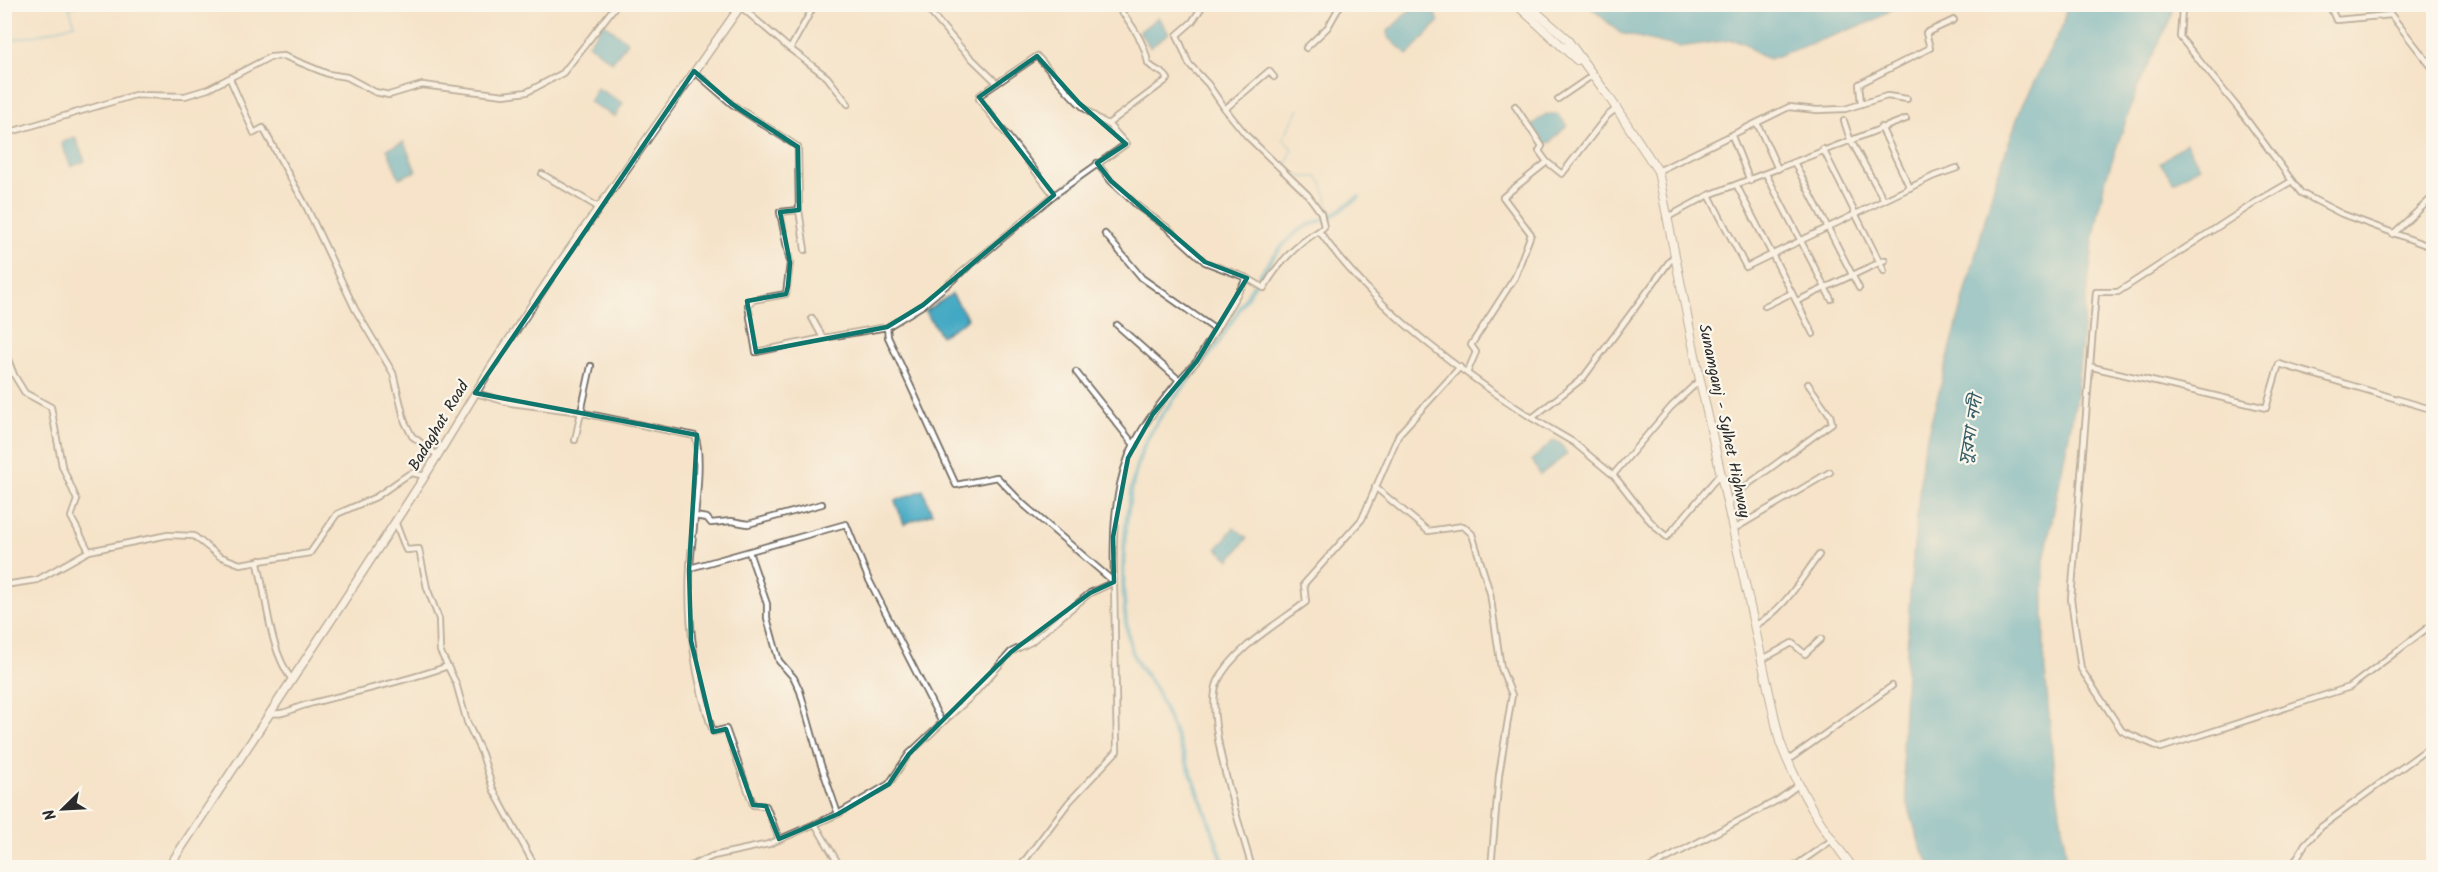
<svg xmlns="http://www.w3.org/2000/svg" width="2438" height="872" font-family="Kalam,'Noto Sans Bengali',sans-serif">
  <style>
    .water { fill: #43a8c3; stroke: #376a77; stroke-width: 1.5 }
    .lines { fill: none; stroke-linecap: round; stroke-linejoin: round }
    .stream { stroke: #43a8c3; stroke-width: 1.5 }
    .canal { stroke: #43a8c3; stroke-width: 4.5 }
    .minor-casing { stroke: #726b62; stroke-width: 8 }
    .secondary-casing { stroke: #726b62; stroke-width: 10 }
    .primary-casing { stroke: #726b62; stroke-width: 10 }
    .minor { stroke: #fff; stroke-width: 4.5 }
    .secondary { stroke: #fff; stroke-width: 7 }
    .primary { stroke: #fff; stroke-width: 8 }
    .marked { fill: none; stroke: #0f766e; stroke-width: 4.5; stroke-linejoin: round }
    .labels { text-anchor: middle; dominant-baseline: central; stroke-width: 4.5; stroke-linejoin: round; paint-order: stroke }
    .street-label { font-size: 16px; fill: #2b2b2b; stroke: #fbf7ec }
    .water-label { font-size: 18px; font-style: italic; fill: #355d68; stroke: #fbf7ec }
  </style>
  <rect width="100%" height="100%" fill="#fbf7ec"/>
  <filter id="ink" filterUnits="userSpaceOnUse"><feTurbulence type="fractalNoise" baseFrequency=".0167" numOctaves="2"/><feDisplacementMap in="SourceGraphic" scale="12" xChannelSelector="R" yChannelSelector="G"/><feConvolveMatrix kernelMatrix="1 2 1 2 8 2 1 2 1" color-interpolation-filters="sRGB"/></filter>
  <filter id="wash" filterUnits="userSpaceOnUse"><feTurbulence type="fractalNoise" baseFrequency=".008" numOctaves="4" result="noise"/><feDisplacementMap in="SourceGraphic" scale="24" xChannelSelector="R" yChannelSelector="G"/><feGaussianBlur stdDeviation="1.35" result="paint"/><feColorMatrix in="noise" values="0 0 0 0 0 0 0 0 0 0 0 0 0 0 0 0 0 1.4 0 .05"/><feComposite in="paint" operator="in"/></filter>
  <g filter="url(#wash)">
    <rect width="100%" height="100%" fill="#f5e3c9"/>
    <!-- water -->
    <g class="water">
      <path d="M1416,4C1425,4 1435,12 1439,21L1408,55L1388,37L1387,32Z"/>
      <path d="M1588,5H1899L1873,21L1769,59L1759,55L1743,42L1731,40L1679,47L1620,33Z"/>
      <path d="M2066,5H2174L2171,17L2137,89L2104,184L2093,242L2075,404L2044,561V658L2053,762L2066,854L2072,867H1932L1920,846L1907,801L1902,750L1910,590L1923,451L1995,182L2022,105L2064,23Z"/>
      <path d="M1158,17L1169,33L1150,47L1139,32Z"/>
      <path d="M604,23L628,42L612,62L588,44Z"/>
      <path d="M597,88L623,103L615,117L589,102Z"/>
      <path d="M1546,114H1557L1567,125L1551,142L1545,144L1532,130L1533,124Z"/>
      <path d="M75,137L85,161L71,167L61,143Z"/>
      <path d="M404,142L416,171L399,178L387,149Z"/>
      <path d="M2186,143L2200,167L2174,182L2160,163Z"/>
      <path d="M952,294L968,319L941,336L925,311Z"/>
      <path d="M1554,440L1561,444L1567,454L1540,475L1532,460Z"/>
      <path d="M923,490L932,513L904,524L895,501Z"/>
      <path d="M1234,527L1247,538L1230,560L1217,549Z"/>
    </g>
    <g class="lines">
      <!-- stream -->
      <g class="stream">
        <path d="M4,41L37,35L75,24L69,8L82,4"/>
        <path d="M1299,109L1283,138L1292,149L1285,169L1304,177H1317L1322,183L1332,215"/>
      </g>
      <!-- canal -->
      <path class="canal" d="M1225,868C1206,809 1183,751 1158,694C1152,681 1139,669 1134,656C1115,607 1123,494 1144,446C1160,409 1193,379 1216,346C1241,310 1258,270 1290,238C1305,223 1317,224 1333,215C1342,209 1351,202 1359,197"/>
    </g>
  </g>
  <g filter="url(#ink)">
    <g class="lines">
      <defs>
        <g id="minor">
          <path d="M923,4L962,49L997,83"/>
          <path d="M1204,4L1192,22L1177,35L1189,64L1208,84L1225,109"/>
          <path d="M2187,4L2182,9L2180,37L2238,108L2301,193L2342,214L2434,248"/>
          <path d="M2329,4L2336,20L2391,15L2434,70"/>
          <path d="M740,6L790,49L815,4"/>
          <path d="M789,48L827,77L848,104"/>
          <path d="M1306,48L1328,27L1341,4"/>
          <path d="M694,71L732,104L798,147L799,210L805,250"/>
          <path d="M1274,77L1269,71L1225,109L1247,136L1308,195L1321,213L1324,227L1319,231"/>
          <path d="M230,79L254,133L263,128L306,206L355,309L393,373L405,422L412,436L437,455"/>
          <path d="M1558,99L1593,75"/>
          <path d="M1861,104L1859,84L1930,48L1926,33L1954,20"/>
          <path d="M1515,106L1542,146L1539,151L1547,162"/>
          <path d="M1844,121L1850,139L1884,200"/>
          <path d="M1757,123L1778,169"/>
          <path d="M1881,127L1910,188"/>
          <path d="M4,134L135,95L185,96L208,89L270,57L284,56L328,74L347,77L375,92L389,95L422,85L504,95L527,92L563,73L617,4"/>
          <path d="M1732,136L1750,181"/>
          <path d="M1823,149L1884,271"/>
          <path d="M1794,162L1859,288"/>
          <path d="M1097,163L1111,181L1140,208L1168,228L1205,262L1247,278"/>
          <path d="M1658,171L1789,107L1817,110L1845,109L1887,96L1907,99"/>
          <path d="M542,174L598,207"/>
          <path d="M1766,174L1831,299"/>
          <path d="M2292,181L2256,202L2118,292H2096L2071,599L2081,669L2122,731L2161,748L2350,687L2434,623"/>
          <path d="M1737,186L1813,334"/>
          <path d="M1054,195L984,106L979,99L980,95L1037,56C1058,79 1079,110 1108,124"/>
          <path d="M1709,195L1746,267L1934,176L1957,168"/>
          <path d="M799,210L780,212L790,263L786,294L753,300L748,305L756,352L823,338"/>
          <path d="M1666,218L1709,195L1906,119"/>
          <path d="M1105,234L1142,278L1216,330"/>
          <path d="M2393,234L2434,196"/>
          <path d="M1797,301L1885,260"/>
          <path d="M1765,306L1792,293"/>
          <path d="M812,318L823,338L887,327L888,337L956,485L997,477L1023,504L1114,582C1113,541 1113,496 1128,458C1139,429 1160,404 1179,380"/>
          <path d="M1117,325L1179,380L1197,361L1247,278L1264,288C1276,266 1296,244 1319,231C1374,308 1454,367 1532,418L1583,378L1675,254"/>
          <path d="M887,327L923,305L1054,195L1126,144L1108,124L1168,79C1163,70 1154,71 1148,63C1145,43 1130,20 1114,4"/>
          <path d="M4,349L14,375L25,393L51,407L62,466L77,500L71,517L89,551"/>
          <path d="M2092,367L2266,408L2279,364L2434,410"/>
          <path d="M1076,372L1135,446"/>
          <path d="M1467,373L1476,352L1471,345L1515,277L1531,234L1503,197L1547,162L1562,174L1607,116L1617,108"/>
          <path d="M475,393L511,403L573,411L695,436C705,458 691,540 690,568C687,622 695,681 713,732L726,729L753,805L766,806L779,839"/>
          <path d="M1532,418L1573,442L1613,475L1671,407L1700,380"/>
          <path d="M575,440L591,366"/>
          <path d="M1613,475C1632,496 1645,520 1667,537L1720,474"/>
          <path d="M1375,487L1428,531L1463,526L1472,534L1490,593L1501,668L1512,695L1499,775L1491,868"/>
          <path d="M1728,503L1743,488L1832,423L1830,415L1808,384"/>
          <path d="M694,516L707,518L711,523L731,521L748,524L822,504"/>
          <path d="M395,521L406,550L419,549L427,588L439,619L440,651L456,683L467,722L482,754L493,789L536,868"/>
          <path d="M1734,529L1830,472"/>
          <path d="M749,552L767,604V618L779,661L794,678L800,691L820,762L838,814"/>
          <path d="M260,560L258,564C268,603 268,646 292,680"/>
          <path d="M4,585L37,580L89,551L168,535L194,536L219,556L240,564L310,553L337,514L376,497L406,476L412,473L425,476"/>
          <path d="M1756,625C1785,609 1800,580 1819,555"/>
          <path d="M1763,659L1792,643L1805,654L1821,639"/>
          <path d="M270,713C284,716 295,707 309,704C357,691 401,683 448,666"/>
          <path d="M942,723L973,695L1011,652L1031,642L1090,593L1114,582L1117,751L1069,802L1019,868"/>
          <path d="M1787,761L1892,686"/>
          <path d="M815,824L841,868"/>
          <path d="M686,868L713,856L769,844L838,814L889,784L909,754L942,723L868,578L846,524L690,568"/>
          <path d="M1252,868C1241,828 1202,714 1218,681C1233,649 1279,623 1306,602L1304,584L1362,519L1399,434L1460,367"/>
          <path d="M1649,868L1778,800L1797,786"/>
          <path d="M1792,868L1832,840"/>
          <path d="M2291,868L2305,844L2321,827L2434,744"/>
        </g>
        <path id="secondary" d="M168,868L334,616L425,476L490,369L560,263L742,4"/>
        <g id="primary">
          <path d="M1516,4L1577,60"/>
          <path d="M1527,4L1566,38L1609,97L1658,171L1700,380L1780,742C1800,793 1820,825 1853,868"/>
        </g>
      </defs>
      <!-- minor casing -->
      <use href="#minor" class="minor-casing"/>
      <!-- secondary casing -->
      <use href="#secondary" class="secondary-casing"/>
      <!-- primary casing -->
      <use href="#primary" class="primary-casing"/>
      <!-- minor -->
      <use href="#minor" class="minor"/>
      <!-- secondary -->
      <use href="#secondary" class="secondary"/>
      <!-- primary -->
      <use href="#primary" class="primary"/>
    </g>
  </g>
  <!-- marked area -->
  <path d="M0 0H2438V872H0ZM1037,56L1079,103L1126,144L1097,163L1111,181L1205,262L1247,278L1197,361L1153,414L1128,458L1113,537L1114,582L1090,593L1011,652L909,754L889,784L838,814L779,839L766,806L753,805L726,729L713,732L691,641L689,570L697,435L475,393L694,71L732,104L798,147L799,210L780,212L790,263L788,286L786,294L747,301L756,352L887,327L923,305L1054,195L979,97Z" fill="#f5e3c9" fill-opacity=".55" fill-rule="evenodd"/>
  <path class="marked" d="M1037,56L1079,103L1126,144L1097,163L1111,181L1205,262L1247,278L1197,361L1153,414L1128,458L1113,537L1114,582L1090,593L1011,652L909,754L889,784L838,814L779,839L766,806L753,805L726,729L713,732L691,641L689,570L697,435L475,393L694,71L732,104L798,147L799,210L780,212L790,263L788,286L786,294L747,301L756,352L887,327L923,305L1054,195L979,97Z"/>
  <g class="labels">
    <!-- street labels -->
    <g class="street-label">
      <text transform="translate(1724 421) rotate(78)">Sunamganj - Sylhet Highway</text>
      <text transform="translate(439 426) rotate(-59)">Badaghat Road</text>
    </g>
    <!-- water labels -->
    <g class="water-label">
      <text transform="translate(1972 430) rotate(-80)">সুরমা নদী</text>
    </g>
  </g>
  <!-- margin -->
  <rect width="2438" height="872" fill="none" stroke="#fbf7ec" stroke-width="24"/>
  <!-- north arrow -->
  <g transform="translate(63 809) rotate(246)" stroke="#fbf7ec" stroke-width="4.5" paint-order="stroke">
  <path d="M0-4.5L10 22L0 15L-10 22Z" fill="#2b2b2b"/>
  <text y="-9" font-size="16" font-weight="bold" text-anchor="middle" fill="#2b2b2b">N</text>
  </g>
</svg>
